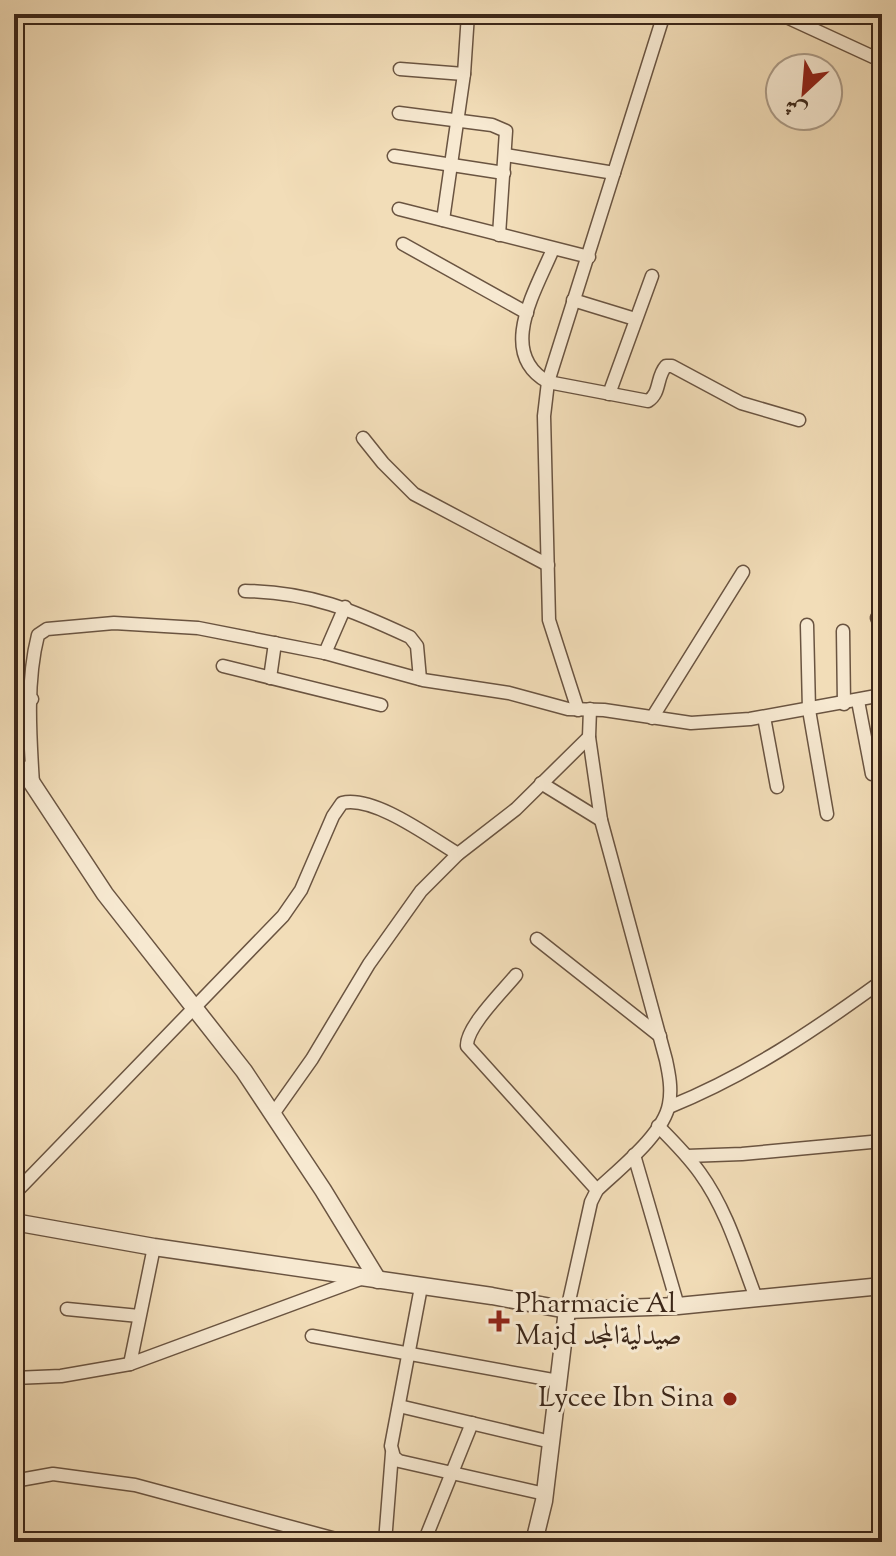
<svg xmlns="http://www.w3.org/2000/svg" width="896" height="1556" font-family="'Sorts Mill Goudy',Amiri,serif">
  <style>
    .lines { fill: none; stroke-linecap: round; stroke-linejoin: round }
    .minor-casing { stroke: #6a5441; stroke-width: 15 }
    .tertiary-casing { stroke: #6a5441; stroke-width: 19 }
    .minor { stroke: #f7e9d1; stroke-width: 12 }
    .tertiary { stroke: #f7e9d1; stroke-width: 16 }
    .poi-dot { fill: #8f2418; stroke: #f7e9d1; stroke-width: 3 }
    .labels { text-anchor: middle; dominant-baseline: central; stroke-width: 6; stroke-linejoin: round; paint-order: stroke }
    .poi-label { font-size: 28px; fill: #3c2719; stroke: #f7e9d1; text-anchor: start }
  </style>
  <rect width="100%" height="100%" fill="#f2ddb8"/>
  <filter id="stains"><feTurbulence type="fractalNoise" baseFrequency=".0025" numOctaves="4"/><feColorMatrix values="0 0 0 0 .2 0 0 0 0 .09 0 0 0 0 .02 0 0 0 .5 -.17"/></filter>
  <radialGradient id="worn" r=".72"><stop offset=".6" stop-color="#630" stop-opacity="0"/><stop offset="1" stop-color="#630" stop-opacity=".3"/></radialGradient>
  <g class="lines">
    <defs>
      <g id="minor">
        <path d="M780,14L882,61"/>
        <path d="M400,69L464,74"/>
        <path d="M399,113L492,125L506,131L499,235"/>
        <path d="M506,155L614,173"/>
        <path d="M394,156L504,173"/>
        <path d="M399,209L589,257"/>
        <path d="M443,220L464,74L468,14"/>
        <path d="M403,244L527,313"/>
        <path d="M553,249C536,290 496,353 548,382L648,401C661,393 656,377 666,366H672L741,403L799,420"/>
        <path d="M573,300L635,319"/>
        <path d="M609,394L652,276"/>
        <path d="M363,438L383,463L414,494L548,565"/>
        <path d="M245,591C311,592 352,610 410,637L417,646L420,679"/>
        <path d="M877,618L882,619"/>
        <path d="M807,625L809,710L827,814"/>
        <path d="M843,631L844,704"/>
        <path d="M325,653L345,607"/>
        <path d="M223,666L381,705"/>
        <path d="M270,678L275,643"/>
        <path d="M14,692L32,699"/>
        <path d="M858,701L872,774"/>
        <path d="M578,710L549,620L544,416L548,382L664,14"/>
        <path d="M764,717L777,787"/>
        <path d="M652,718L743,572"/>
        <path d="M541,783L601,820"/>
        <path d="M33,784C30,736 26,682 38,635L47,629L114,623L198,628L325,653L423,680L509,693L568,709L604,710L691,723L750,719L882,695"/>
        <path d="M537,939L660,1036"/>
        <path d="M516,975C503,991 466,1027 467,1046L597,1190"/>
        <path d="M669,1107C748,1075 813,1031 882,981"/>
        <path d="M273,1114L312,1059L369,964L421,891L458,854L516,809L589,737"/>
        <path d="M658,1126C673,1141 688,1156 700,1173C727,1210 740,1256 756,1298"/>
        <path d="M634,1155L678,1306"/>
        <path d="M687,1156L742,1154L882,1141"/>
        <path d="M14,1194L283,916L301,890L333,816L342,803C374,795 431,838 458,854"/>
        <path d="M421,1287L391,1446L394,1457L399,1461L545,1494"/>
        <path d="M67,1309L139,1316"/>
        <path d="M567,1310L591,1202L597,1190C619,1169 664,1134 669,1104C672,1089 669,1074 666,1060L601,820L589,737L590,709"/>
        <path d="M312,1336L558,1381"/>
        <path d="M130,1364L154,1247"/>
        <path d="M14,1378L61,1376L130,1364L363,1278"/>
        <path d="M399,1406L551,1442"/>
        <path d="M14,1481L53,1474L135,1485L347,1542"/>
        <path d="M385,1542L392,1453"/>
        <path d="M424,1542L472,1423"/>
      </g>
      <g id="tertiary">
        <path d="M14,762L24,771L105,894L244,1071L323,1190L378,1280"/>
        <path d="M14,1222L154,1247L492,1296L567,1310L678,1306L882,1286"/>
        <path d="M534,1542L544,1501L567,1310"/>
      </g>
    </defs>
    <!-- minor casing -->
    <use href="#minor" class="minor-casing"/>
    <!-- tertiary casing -->
    <use href="#tertiary" class="tertiary-casing"/>
    <!-- minor -->
    <use href="#minor" class="minor"/>
    <!-- tertiary -->
    <use href="#tertiary" class="tertiary"/>
  </g>
  <!-- markers -->
  <g class="poi-dot">
    <path d="M495 1309h8v8h8v8h-8v8h-8v-8h-8v-8h8z"/>
    <circle cx="730" cy="1399" r="8"/>
  </g>
  <g class="labels">
    <!-- poi labels -->
    <g class="poi-label">
      <text x="515" y="1305">Pharmacie Al<tspan x="515" dy="32">Majd صيدليةالمجد</tspan></text>
      <text x="714" y="1399" text-anchor="end">Lycee Ibn Sina</text>
    </g>
  </g>
  <!-- margin -->
  <rect width="896" height="1556" fill="none" stroke="#f2ddb8" stroke-width="48"/>
  <rect x="16" y="16" width="864" height="1524" fill="none" stroke="#3c2719" stroke-width="4"/>
  <rect x="24" y="24" width="848" height="1508" fill="none" stroke="#3c2719" stroke-width="2"/>
  <!-- north arrow -->
  <g transform="translate(804 92) rotate(206)"><circle r="38" fill="#f7e9d1" stroke="#ac9b87" stroke-width="2"/>
  <path d="M0-6L14 30L0 20L-14 30Z" fill="#8f2418"/>
  <text y="-12" font-size="22" font-weight="bold" text-anchor="middle" fill="#3c2719">ش</text>
  </g>
  <rect width="100%" height="100%" filter="url(#stains)"/>
  <rect width="100%" height="100%" fill="url(#worn)"/>
</svg>
